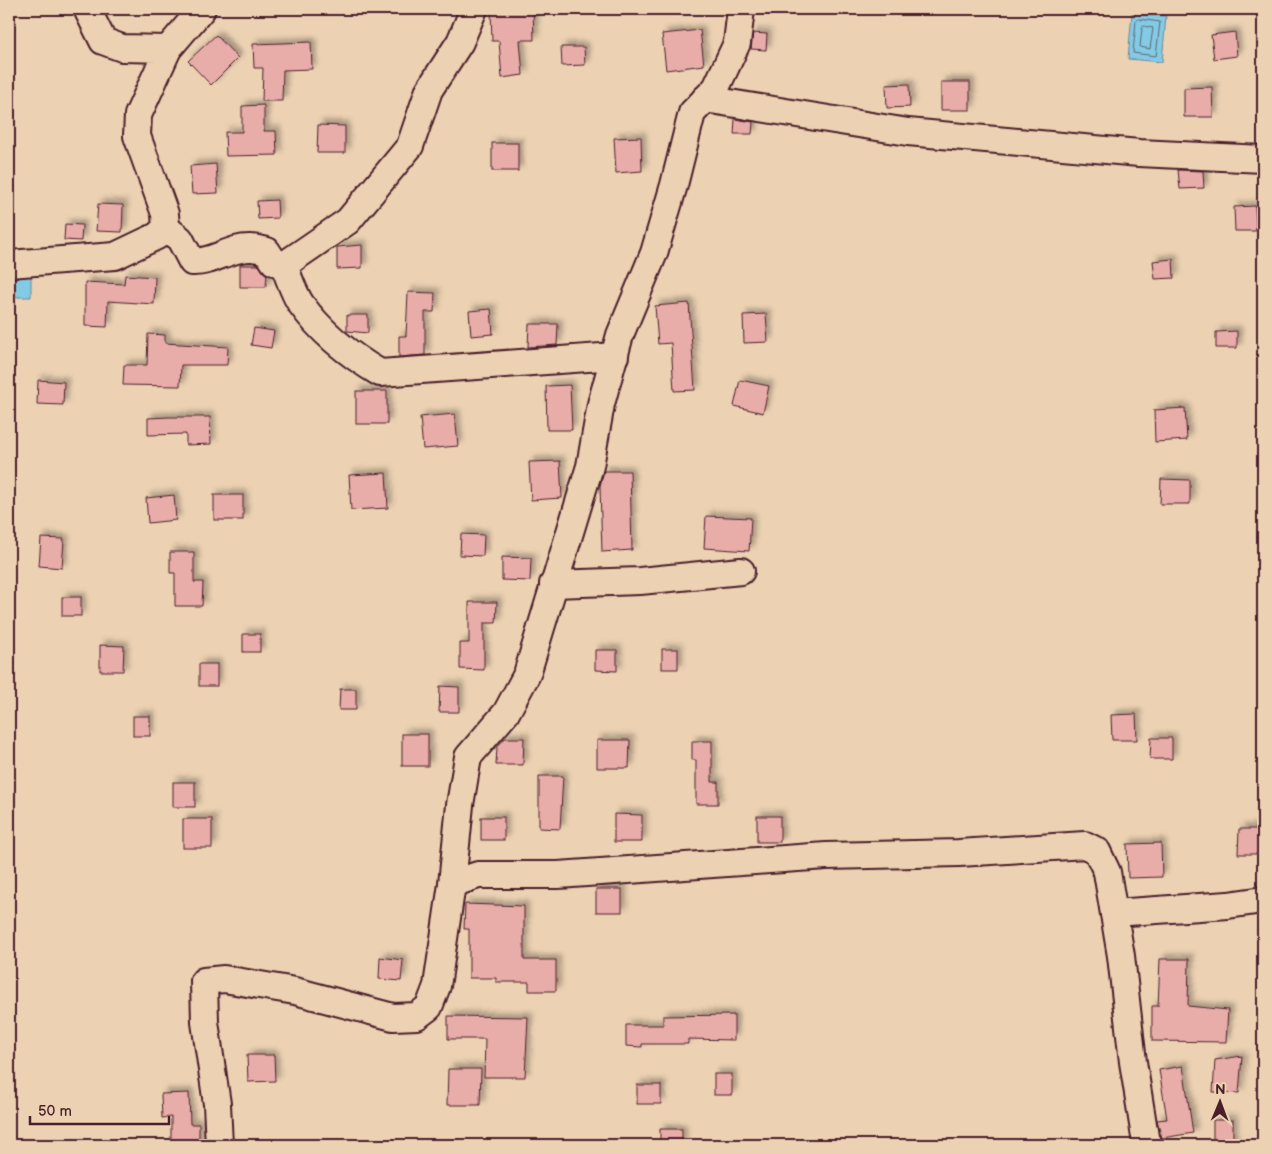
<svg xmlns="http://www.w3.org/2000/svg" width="1272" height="1154" font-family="'Balsamiq Sans',sans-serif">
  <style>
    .water { fill: #83cbe4; stroke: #6c869a }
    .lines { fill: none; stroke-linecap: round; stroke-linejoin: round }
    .shore { stroke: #616475; stroke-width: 1 }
    .building { fill: #e8aca9; stroke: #4a1f2b; filter: url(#shadow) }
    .minor-casing { stroke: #4a1f2b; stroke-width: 30 }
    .minor { stroke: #ecd2b3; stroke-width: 26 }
  </style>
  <defs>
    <filter id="shadow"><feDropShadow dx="4.5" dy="-4.5" stdDeviation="2.5" flood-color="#0004"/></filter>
  </defs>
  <rect width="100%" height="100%" fill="#ecd2b3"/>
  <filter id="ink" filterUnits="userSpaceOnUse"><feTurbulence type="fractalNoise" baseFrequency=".02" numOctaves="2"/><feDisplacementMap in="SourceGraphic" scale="10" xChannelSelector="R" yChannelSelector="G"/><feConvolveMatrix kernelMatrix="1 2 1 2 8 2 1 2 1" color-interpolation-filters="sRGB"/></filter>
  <g filter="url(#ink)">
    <!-- water -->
    <g class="water">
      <path d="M1132,13L1166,16L1162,62L1128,59Z"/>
      <path d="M13,275L31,276V297H12Z"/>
    </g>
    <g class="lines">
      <!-- shore -->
      <g class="shore">
        <path d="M1139,19L1160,22L1156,56L1133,53L1136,21Z"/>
        <path d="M1144,26L1153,28L1150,49L1140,47L1142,28Z"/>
      </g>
    </g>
    <!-- building -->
    <g class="building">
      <path d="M533,9L534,40H520L523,75L502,78L499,41H492L491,10Z"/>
      <path d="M700,30L704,65L666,70L662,34Z"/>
      <path d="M1235,32L1237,56L1214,59L1211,35Z"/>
      <path d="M753,33L767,34L766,50L751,49Z"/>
      <path d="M216,35L238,58L211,85L188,61Z"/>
      <path d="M311,42L312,69L283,70L282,101H262L263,68H254L253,44Z"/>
      <path d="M561,47H584L585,65L562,66Z"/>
      <rect x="941" y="82" width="29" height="28"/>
      <path d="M909,84L910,107L887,108L886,85Z"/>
      <path d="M1212,87L1213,117H1184V88Z"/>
      <path d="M264,105V131H276L277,155L226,156L225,132H242V106Z"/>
      <path d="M735,119L753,122L752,134H734Z"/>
      <path d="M318,125L345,126V153H317Z"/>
      <path d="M641,137L642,171L616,173L614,138Z"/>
      <rect x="492" y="143" width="26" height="28"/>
      <path d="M216,164L218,193L192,194L190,166Z"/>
      <path d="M1178,170L1203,171L1204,188L1180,189Z"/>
      <path d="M277,200L278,218L258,219L257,201Z"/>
      <path d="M98,204L123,205L122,232L96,231Z"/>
      <path d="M1255,206L1256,231H1235L1234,207Z"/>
      <path d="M65,224L82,225L81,241L64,240Z"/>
      <path d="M362,245V268L337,269V247Z"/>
      <path d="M1173,259L1174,278L1155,279L1153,261Z"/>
      <path d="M240,265H258L267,274L266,287H240Z"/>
      <path d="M125,275L155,277L154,304L108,301L107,327L85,326V282L124,284Z"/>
      <path d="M408,292L435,293L434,312H425V355L399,357V336H406Z"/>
      <path d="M689,303L695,390L674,391L671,343L658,344L655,306Z"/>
      <path d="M491,309L493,334L471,336L469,311Z"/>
      <path d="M766,314L768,342L744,343L743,315Z"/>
      <path d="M347,315H368V333L347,331Z"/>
      <path d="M529,324H558L557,345L528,347Z"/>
      <path d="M254,328L274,331L271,348L251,345Z"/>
      <path d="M1237,331V348H1216V332Z"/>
      <path d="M148,334L165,335V343L228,347L227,365H181L180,386L123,385L124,365H147Z"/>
      <path d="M38,380L64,382L63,405L37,404Z"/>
      <path d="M740,380L769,386L763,413L734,406Z"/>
      <path d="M570,385L572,430H547L546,386Z"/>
      <rect x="356" y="391" width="31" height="33"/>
      <path d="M1185,408L1187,440L1155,442L1154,410Z"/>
      <path d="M455,414L458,446L423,449L420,417Z"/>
      <path d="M169,417H210L211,444L186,445V434L148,435V418Z"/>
      <path d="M560,461L562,498L531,500L529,462Z"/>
      <path d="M604,471H630L632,550L602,552L600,486Z"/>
      <path d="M386,473L388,508L351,510L349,475Z"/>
      <path d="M1161,479L1190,480V504H1160Z"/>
      <path d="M174,495L176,520L148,523L146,498Z"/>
      <rect x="214" y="495" width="29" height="25"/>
      <path d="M706,516L751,518L749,551L704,548Z"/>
      <path d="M461,534L484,535L483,556L460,555Z"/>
      <path d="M41,538L64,539L62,568L39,566Z"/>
      <path d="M170,552H194V582H203L202,606H175V573H170Z"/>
      <path d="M502,557L531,558L530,581L502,580Z"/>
      <rect x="62" y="597" width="19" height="19"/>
      <path d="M469,602H497L496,623H484V670L460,669V643H469Z"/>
      <rect x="243" y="634" width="17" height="18"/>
      <path d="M100,645L124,646L123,671H100Z"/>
      <rect x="662" y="649" width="16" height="20"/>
      <path d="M595,650H617V671L595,670Z"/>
      <rect x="199" y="664" width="18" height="22"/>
      <path d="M440,686L459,687V712H439Z"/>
      <path d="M340,689H356V710H339Z"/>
      <path d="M1136,714L1137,740H1112L1111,715Z"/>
      <rect x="133" y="716" width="17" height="20"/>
      <rect x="402" y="734" width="26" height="32"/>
      <path d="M505,738H524L523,765H496L497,747Z"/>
      <path d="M1151,738H1172V759H1150Z"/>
      <path d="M597,740H630L629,768H597Z"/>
      <path d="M692,741H712V782H718V804H696V760H692Z"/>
      <path d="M539,776H563L560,829L539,828Z"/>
      <rect x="173" y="782" width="22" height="25"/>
      <path d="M614,814L642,815V842H614Z"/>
      <rect x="757" y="816" width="23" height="26"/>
      <rect x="481" y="817" width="23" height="23"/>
      <rect x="183" y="819" width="29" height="29"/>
      <path d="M1239,829H1263V854H1238Z"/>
      <path d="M1161,843L1162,877L1128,878L1127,844Z"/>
      <rect x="596" y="889" width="26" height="23"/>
      <path d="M465,904L524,906V960H556V991H529V982H496V978H469V929H464Z"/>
      <path d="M380,957L403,960L401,981L379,979Z"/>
      <path d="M1160,959H1189L1188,1006L1228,1010L1226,1042L1152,1041V1006H1158Z"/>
      <path d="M734,1015V1040L688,1039V1044H642V1047L626,1046V1025H663V1016Z"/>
      <path d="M448,1016L528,1017L525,1077H484L485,1039H448Z"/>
      <path d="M247,1055H274L275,1081L248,1082Z"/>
      <path d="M1242,1056L1239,1093L1213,1092L1215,1060Z"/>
      <path d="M1183,1066L1193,1133L1162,1138L1157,1120L1167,1119L1159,1070Z"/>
      <path d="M448,1069H481L480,1105H447Z"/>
      <rect x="714" y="1074" width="18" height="21"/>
      <rect x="637" y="1085" width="24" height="19"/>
      <path d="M189,1093L190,1124H199V1145H171V1117L162,1118L161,1094Z"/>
      <rect x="1213" y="1120" width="20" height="24"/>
      <rect x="660" y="1129" width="22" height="16"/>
    </g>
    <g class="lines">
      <defs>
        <g id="minor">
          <path d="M168,49L202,9"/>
          <path d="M705,99L908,132L1139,153L1263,159"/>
          <path d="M166,228L180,239L192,262C213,263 230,247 251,248C256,248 262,250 267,251L274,262L284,265L348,221L410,146L429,90L460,42L474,9"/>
          <path d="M9,264L115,256L157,236L166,228L165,214L137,136L138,115L168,49L122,48L103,41L87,9"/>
          <path d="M284,265C289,278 294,294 301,304C321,332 351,356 380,373L615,356"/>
          <path d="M553,584L640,581L741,571"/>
          <path d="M452,884L460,805L468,757L506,713L527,674L590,466L601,404L620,335L654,253L674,185L692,113L716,88L737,43L741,9"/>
          <path d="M1114,913L1228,905L1263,900"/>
          <path d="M219,1145L217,1104L205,1022L204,981L224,979L295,991L393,1017L417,1016L429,1007L437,986L452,884L478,875H558L826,856L959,853L1085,845L1097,851L1107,872L1121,956L1133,1062L1146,1143L1149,1145"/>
        </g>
      </defs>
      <!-- minor casing -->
      <use href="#minor" class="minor-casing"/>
      <!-- minor -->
      <use href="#minor" class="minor"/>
    </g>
  </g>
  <!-- margin -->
  <rect width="1272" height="1154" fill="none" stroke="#ecd2b3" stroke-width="30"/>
  <rect x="15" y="15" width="1242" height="1124" fill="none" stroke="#4a1f2b" stroke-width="2" filter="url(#ink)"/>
  <!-- north arrow -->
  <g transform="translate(1220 1102) rotate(1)" stroke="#ecd2b3" stroke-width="4" paint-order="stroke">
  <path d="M0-4L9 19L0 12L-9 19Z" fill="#4a1f2b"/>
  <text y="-8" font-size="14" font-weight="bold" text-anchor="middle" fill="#4a1f2b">N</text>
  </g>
  <!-- scale -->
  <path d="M30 1116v8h139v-8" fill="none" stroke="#4a1f2b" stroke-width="2.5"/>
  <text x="38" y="1116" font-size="15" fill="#4a1f2b" stroke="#ecd2b3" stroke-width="4" paint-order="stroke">50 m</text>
</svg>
